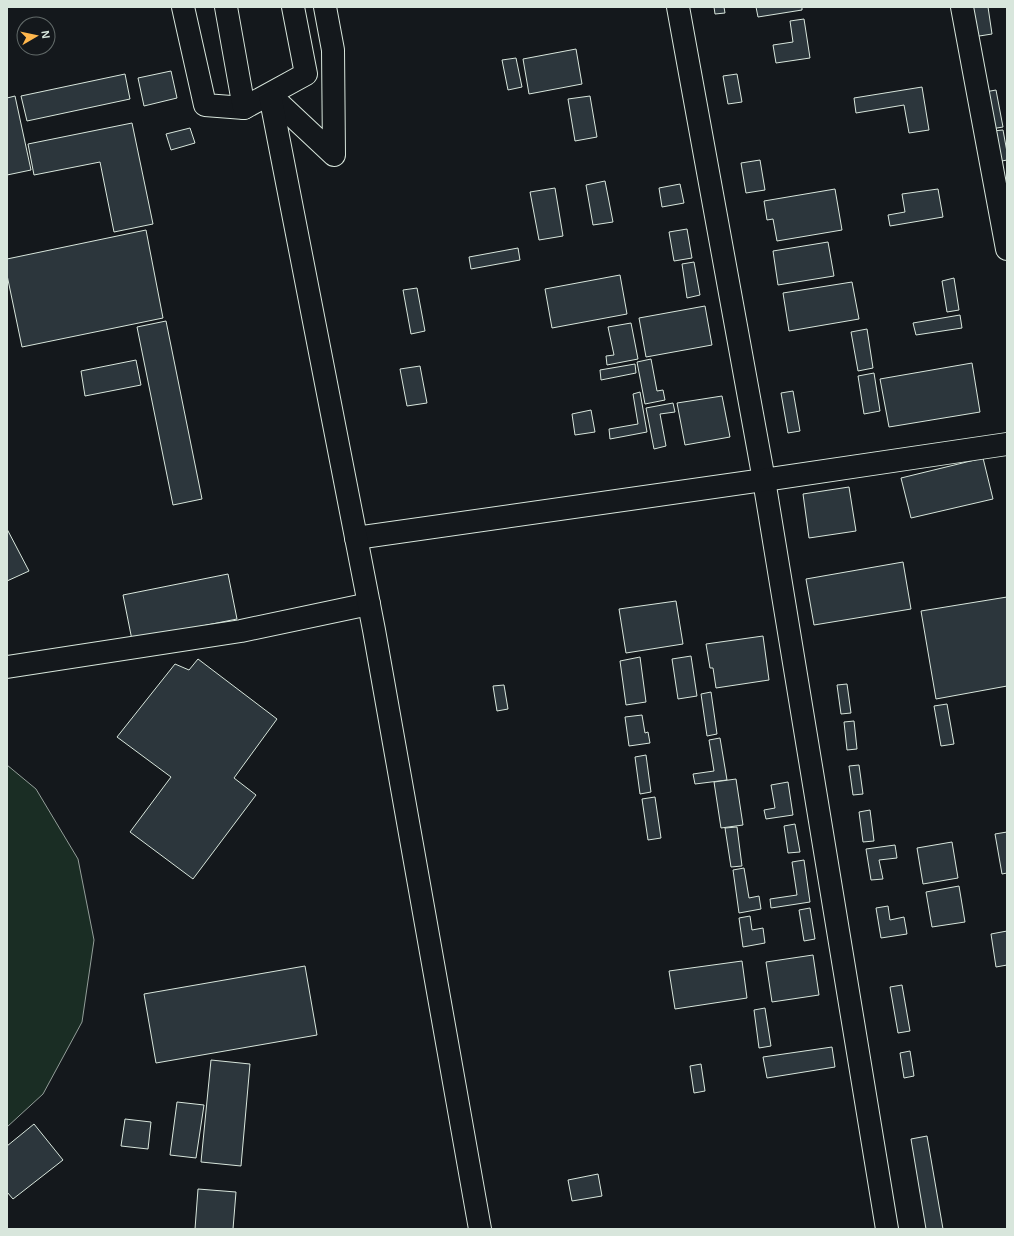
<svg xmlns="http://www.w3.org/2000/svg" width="1014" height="1236" font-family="Helvetica,sans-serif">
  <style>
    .green { fill: #1a2d24; stroke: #939e99 }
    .building { fill: #2c363c; stroke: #d8e6dc }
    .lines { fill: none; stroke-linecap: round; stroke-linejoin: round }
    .minor-casing { stroke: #d8e6dc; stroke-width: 24 }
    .major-casing { stroke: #d8e6dc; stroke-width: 24 }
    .minor { stroke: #14181c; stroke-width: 22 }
    .major { stroke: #14181c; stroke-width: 22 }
  </style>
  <rect width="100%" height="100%" fill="#14181c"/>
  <!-- green -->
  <path class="green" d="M7,765L36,789L78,859L94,940L82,1022L43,1094L7,1127Z"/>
  <!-- building -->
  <g class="building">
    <path d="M714,7H724L725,13L715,14Z"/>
    <path d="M756,7H802V10L758,17Z"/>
    <path d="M968,7H988L992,34L973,37Z"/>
    <path d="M804,19L810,58L776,63L773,45L793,42L790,21Z"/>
    <path d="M576,49L582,84L529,94L523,59Z"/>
    <path d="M516,58L522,87L508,90L502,60Z"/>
    <path d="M171,71L177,98L144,106L138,78Z"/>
    <path d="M125,74L130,99L27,121L21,96Z"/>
    <path d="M737,74L742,102L728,104L723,76Z"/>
    <path d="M922,87L929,130L909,133L904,105L856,113L854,98Z"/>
    <path d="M996,90L1003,127L991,129L985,92Z"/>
    <path d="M15,96L31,170L7,175V98Z"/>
    <path d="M590,96L597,137L575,141L568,99Z"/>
    <path d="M132,123L153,224L114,232L100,162L34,175L28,144Z"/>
    <path d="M190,128L195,143L171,150L166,134Z"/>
    <path d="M1003,130L1007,152V160L997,162L992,131Z"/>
    <path d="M760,160L765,190L746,193L741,163Z"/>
    <path d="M605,181L613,222L593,225L586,185Z"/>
    <path d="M680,184L684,203L662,207L659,188Z"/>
    <path d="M555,188L563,236L539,240L530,192Z"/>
    <path d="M835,189L842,230L777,241L773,219L767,220L764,201Z"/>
    <path d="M938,189L943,217L890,226L888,215L905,212L902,194Z"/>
    <path d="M687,229L692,258L674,261L669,232Z"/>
    <path d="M146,230L163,318L22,347L7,275V259Z"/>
    <path d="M828,242L834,276L778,285L773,251Z"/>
    <path d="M518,248L520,260L471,269L469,257Z"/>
    <path d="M694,262L700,295L687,298L682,264Z"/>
    <path d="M620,275L627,314L552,328L545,289Z"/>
    <path d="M954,278L959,310L947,312L942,281Z"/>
    <path d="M852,282L859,319L789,331L783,293Z"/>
    <path d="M417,288L425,331L411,334L403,290Z"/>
    <path d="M705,306L712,345L646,357L639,318Z"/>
    <path d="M960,315L962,328L916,335L913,323Z"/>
    <path d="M166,321L202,499L173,505L137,327Z"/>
    <path d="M631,323L638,359L607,365L606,356L614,355L608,327Z"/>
    <path d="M867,329L873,368L858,371L851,332Z"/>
    <path d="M651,359L657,391L663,390L665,400L645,404L637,362Z"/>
    <path d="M136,360L141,385L85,396L81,371Z"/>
    <path d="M972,363L980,412L889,427L880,379Z"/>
    <path d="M635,364L636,373L601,380L600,370Z"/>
    <path d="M420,366L427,403L407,406L400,369Z"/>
    <path d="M874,373L880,411L864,414L858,376Z"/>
    <path d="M793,391L800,431L788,433L781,393Z"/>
    <path d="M640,392L647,432L610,439L609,429L638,424L633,394Z"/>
    <path d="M722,396L730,437L685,445L677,403Z"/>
    <path d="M673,403L675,412L660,414L666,446L654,449L646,408Z"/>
    <path d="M591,410L595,432L575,435L572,414Z"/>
    <path d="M983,458L993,499L911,518L901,478Z"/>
    <path d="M849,487L856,531L809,538L803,494Z"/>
    <path d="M7,529L29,571L7,581Z"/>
    <path d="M903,562L911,609L814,625L806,579Z"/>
    <path d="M228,574L237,619L132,640L123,595Z"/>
    <path d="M1007,597V686L936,699L921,611Z"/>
    <path d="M676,601L683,644L626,653L619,609Z"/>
    <path d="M763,636L769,680L716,688L713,668H710L706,644Z"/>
    <path d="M691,656L697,696L678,699L672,659Z"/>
    <path d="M640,657L646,702L626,705L620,661Z"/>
    <path d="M198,659L277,719L234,778L256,795L193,879L130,832L171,777L117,737L175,664L189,670Z"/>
    <path d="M847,684L851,713L841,714L837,685Z"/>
    <path d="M504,685L508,709L497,711L493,686Z"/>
    <path d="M711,692L717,734L707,736L701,694Z"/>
    <path d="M947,704L954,744L941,746L934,706Z"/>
    <path d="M642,715L645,733L648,732L650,743L629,746L625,717Z"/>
    <path d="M854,721L857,749L847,750L844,722Z"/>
    <path d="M720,738L727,780L695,784L693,774L714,771L709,740Z"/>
    <path d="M646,755L651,792L640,794L635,757Z"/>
    <path d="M859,765L863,794L853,795L849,766Z"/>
    <path d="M736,779L743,825L721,828L714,782Z"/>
    <path d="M788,782L793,815L766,819L764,810L775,808L771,785Z"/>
    <path d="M655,797L661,838L648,840L642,799Z"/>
    <path d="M870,810L874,841L863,842L859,812Z"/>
    <path d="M795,824L800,852L788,853L784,826Z"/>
    <path d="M737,827L742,866L731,867L725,828Z"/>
    <path d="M1007,832V873L1002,874L995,834Z"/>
    <path d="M952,842L958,878L923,884L917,848Z"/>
    <path d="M895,845L897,858L879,860L883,879L871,880L866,849Z"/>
    <path d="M804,860L810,902L771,908L770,899L797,895L792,862Z"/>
    <path d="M744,868L749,898L759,896L761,909L739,913L733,870Z"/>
    <path d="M959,886L965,922L932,927L926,892Z"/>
    <path d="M888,906L890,920L904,917L907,934L881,938L876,908Z"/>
    <path d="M810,908L815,939L804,941L799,910Z"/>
    <path d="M750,916L752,930L763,928L765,943L743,947L739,918Z"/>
    <path d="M1007,931V965L996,967L991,934Z"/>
    <path d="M813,955L819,995L772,1002L766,962Z"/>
    <path d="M742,961L747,998L675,1009L669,971Z"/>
    <path d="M305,966L317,1035L156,1063L144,994Z"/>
    <path d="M902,985L910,1031L898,1033L890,987Z"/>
    <path d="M765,1008L771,1046L759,1048L754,1010Z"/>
    <path d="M832,1047L835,1067L767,1078L763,1057Z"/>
    <path d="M910,1051L914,1076L904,1078L900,1053Z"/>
    <path d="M211,1060L250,1064L241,1166L201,1162Z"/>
    <path d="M701,1064L705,1091L694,1093L690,1066Z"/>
    <path d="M177,1102L204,1105L196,1158L170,1155Z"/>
    <path d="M125,1119L151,1122L148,1149L121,1146Z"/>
    <path d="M34,1124L63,1160L13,1199L7,1192V1146Z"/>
    <path d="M927,1136L943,1229H926L911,1139Z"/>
    <path d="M598,1174L602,1196L572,1201L568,1180Z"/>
    <path d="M198,1189L236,1192L233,1229H195Z"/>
  </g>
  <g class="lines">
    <defs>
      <g id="minor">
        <path d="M183,7L205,105L244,108"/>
        <path d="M678,7L764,480L887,1229"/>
        <path d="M962,7L1007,249"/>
        <path d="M270,95L334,155L333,50L325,7"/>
        <path d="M356,538L764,480L1007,444"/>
        <path d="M7,667L241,631L369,604"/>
      </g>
      <g id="major">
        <path d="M226,7L244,108L306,74L293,7"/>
        <path d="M270,95L374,630L480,1229"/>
      </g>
    </defs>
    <!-- minor casing -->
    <use href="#minor" class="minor-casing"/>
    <!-- major casing -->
    <use href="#major" class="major-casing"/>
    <!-- minor -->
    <use href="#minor" class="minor"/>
    <!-- major -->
    <use href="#major" class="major"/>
  </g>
  <!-- border -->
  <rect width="1014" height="1236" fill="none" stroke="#d8e6dc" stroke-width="16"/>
  <!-- north arrow -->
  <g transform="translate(36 36) rotate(81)"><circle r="19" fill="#14181c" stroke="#626a69"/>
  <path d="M0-3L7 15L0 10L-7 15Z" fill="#ffb74d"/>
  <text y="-6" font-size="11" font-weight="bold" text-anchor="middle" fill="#d8e6dc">N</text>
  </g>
</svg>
